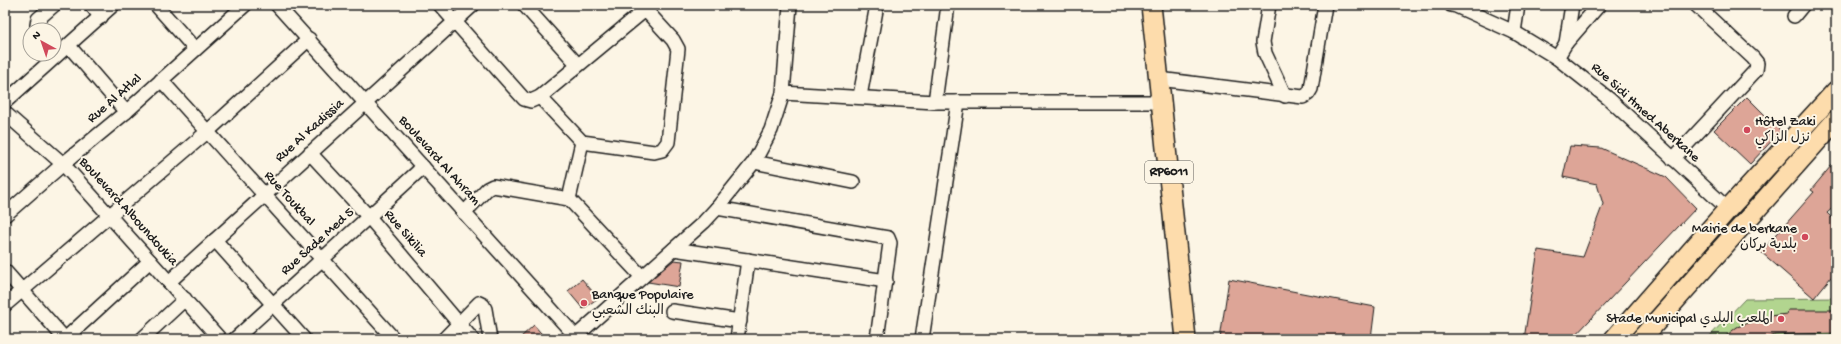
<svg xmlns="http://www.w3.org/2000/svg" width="1841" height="344" font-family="'Gochi Hand','Playpen Sans Arabic',sans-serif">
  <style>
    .green { fill: #b2d58f; stroke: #677856 }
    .building { fill: #dda597; stroke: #1c1c1c }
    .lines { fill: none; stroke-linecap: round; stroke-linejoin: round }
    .minor-casing { stroke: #1c1c1c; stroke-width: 16 }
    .highway-casing { stroke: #1c1c1c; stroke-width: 22 }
    .minor { stroke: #fcf5e5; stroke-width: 13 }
    .highway { stroke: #fddcac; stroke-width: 19 }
    .poi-dot { fill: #d1495b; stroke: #fcf5e5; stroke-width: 1.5 }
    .labels { text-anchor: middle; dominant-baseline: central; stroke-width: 4; stroke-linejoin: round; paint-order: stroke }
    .shield { fill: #fcf5e5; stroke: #5f5d58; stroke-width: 1 }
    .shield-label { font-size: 13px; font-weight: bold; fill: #1c1c1c }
    .street-label { font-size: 14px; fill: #1c1c1c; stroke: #fcf5e5 }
    .poi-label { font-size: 14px; fill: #1c1c1c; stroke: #fcf5e5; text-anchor: start }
  </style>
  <rect width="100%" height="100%" fill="#fcf5e5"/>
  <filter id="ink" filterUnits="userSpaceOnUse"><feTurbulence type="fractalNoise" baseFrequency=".025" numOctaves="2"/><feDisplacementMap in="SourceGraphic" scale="8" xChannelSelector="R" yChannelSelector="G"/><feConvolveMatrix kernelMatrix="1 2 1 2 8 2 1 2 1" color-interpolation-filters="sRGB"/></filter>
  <g filter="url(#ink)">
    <!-- green -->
    <path class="green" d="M1836,298V339H1707L1745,299Z"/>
    <!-- building -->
    <g class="building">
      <path d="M1747,97L1781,131L1750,164L1714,130Z"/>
      <path d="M1570,146L1601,148L1666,177L1696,208L1572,339H1524L1538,250L1583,257L1603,204L1597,184L1563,177Z"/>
      <path d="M1836,160V205L1827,213L1836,222V271L1814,298L1761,252L1814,192L1811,190Z"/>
      <path d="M674,260L683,261L679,287L648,282Z"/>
      <path d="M582,279L598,298L583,309L568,291Z"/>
      <path d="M1229,279L1375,307L1371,339H1220Z"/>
      <path d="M1788,310H1836V333L1796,334L1775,335L1764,339H1722L1737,327L1769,316L1787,314Z"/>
      <path d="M534,325L546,339H519Z"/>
    </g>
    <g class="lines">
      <defs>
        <g id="minor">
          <path d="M91,5L101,17"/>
          <path d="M156,5L195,49"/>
          <path d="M277,5L578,339"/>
          <path d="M440,5L524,99L531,101L540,97L651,5"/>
          <path d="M524,5L578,65"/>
          <path d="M1269,5L1263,42L1265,53L1285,96"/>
          <path d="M1451,5L1456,6L1514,32L1557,58L1609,99L1728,209"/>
          <path d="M1794,16L1803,5"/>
          <path d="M40,30L37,25L38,19L54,5"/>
          <path d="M1514,32L1518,5"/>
          <path d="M1566,43L1599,5"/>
          <path d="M69,46L126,112"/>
          <path d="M1557,58L1566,43L1572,5"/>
          <path d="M1159,79L1303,97L1308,94L1311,89L1325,5"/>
          <path d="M161,80L394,339"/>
          <path d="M783,93L935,102H1162"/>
          <path d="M860,96L877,5"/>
          <path d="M540,97L582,142L654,152L662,150L668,142L678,49L673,40L641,5"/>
          <path d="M5,102L113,5"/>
          <path d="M935,102L948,5"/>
          <path d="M5,113L63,164L220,339"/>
          <path d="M310,153L369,217L472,339"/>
          <path d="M1673,159L1756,70L1757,63L1753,58L1696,5"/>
          <path d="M754,162L853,182"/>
          <path d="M569,199L582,142"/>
          <path d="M717,208L888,238L890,243L877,339"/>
          <path d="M464,213L487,189L493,186L569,199L642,277"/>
          <path d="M5,215L63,164L126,112L245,5"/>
          <path d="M215,240L304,339"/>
          <path d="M674,249L886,281"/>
          <path d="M5,271L65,339"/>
          <path d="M169,282L473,5"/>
          <path d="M5,305L207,132L309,39"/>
          <path d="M672,311L740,321"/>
          <path d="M65,339L150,261"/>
          <path d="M142,339L185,299"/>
          <path d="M235,339L423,167"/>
          <path d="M444,339L479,303L483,305L485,309L490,339"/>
          <path d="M573,339L704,222L717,208L754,162L771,130L783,93L790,5"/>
          <path d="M737,339L748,260"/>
          <path d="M922,339L958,102"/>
        </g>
        <g id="highway">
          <path d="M1151,5L1186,339"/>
          <path d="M1614,339L1728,209L1836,91"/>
          <path d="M1641,339L1836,120"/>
        </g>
      </defs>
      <!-- minor casing -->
      <use href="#minor" class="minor-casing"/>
      <!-- highway casing -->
      <use href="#highway" class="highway-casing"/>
      <!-- minor -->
      <use href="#minor" class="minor"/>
      <!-- highway -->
      <use href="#highway" class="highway"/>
    </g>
  </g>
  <!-- markers -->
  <g class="poi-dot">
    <circle cx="1747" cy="130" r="4"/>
    <circle cx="1805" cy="237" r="4"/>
    <circle cx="584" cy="303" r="4"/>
    <circle cx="1781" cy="319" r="4"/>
  </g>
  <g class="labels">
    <!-- shield labels -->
    <rect class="shield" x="1145" y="161" width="48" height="22" rx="3"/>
    <g class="shield-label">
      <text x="1169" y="172">RP6011</text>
    </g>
    <!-- street labels -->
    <g class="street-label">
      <text transform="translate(115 99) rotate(-41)">Rue Al Atlal</text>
      <text transform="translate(1645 113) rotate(42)">Rue Sidi Hmed Aberkane</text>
      <text transform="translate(310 131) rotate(-42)">Rue Al Kadissia</text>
      <text transform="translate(439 161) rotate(48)">Boulevard Al Ahram</text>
      <text transform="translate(289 199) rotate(48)">Rue Toukbal</text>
      <text transform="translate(128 212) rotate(48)">Boulevard Alboundoukia</text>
      <text transform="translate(405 234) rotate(49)">Rue Sikilia</text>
      <text transform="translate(318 242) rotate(-42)">Rue Sade Med 5</text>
    </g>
    <!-- poi labels -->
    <g class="poi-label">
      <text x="1755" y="122">Hôtel Zaki<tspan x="1755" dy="16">نزل الزاكي</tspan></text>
      <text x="1797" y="229" text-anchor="end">Mairie de berkane<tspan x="1797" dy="16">بلدية بركان</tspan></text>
      <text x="592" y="295">Banque Populaire<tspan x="592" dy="16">البنك الشعبي</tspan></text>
      <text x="1773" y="319" text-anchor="end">Stade Municipal الملعب البلدي</text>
    </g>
  </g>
  <!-- margin -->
  <rect width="1841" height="344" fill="none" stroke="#fcf5e5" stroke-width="20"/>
  <rect x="10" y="10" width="1821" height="324" fill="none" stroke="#1c1c1c" stroke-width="1.5" filter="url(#ink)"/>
  <!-- north arrow -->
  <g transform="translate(42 42) rotate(320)"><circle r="19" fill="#fcf5e5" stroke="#a29e95"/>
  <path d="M0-3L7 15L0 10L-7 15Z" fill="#d1495b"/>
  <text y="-6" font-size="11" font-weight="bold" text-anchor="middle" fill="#1c1c1c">N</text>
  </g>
</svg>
